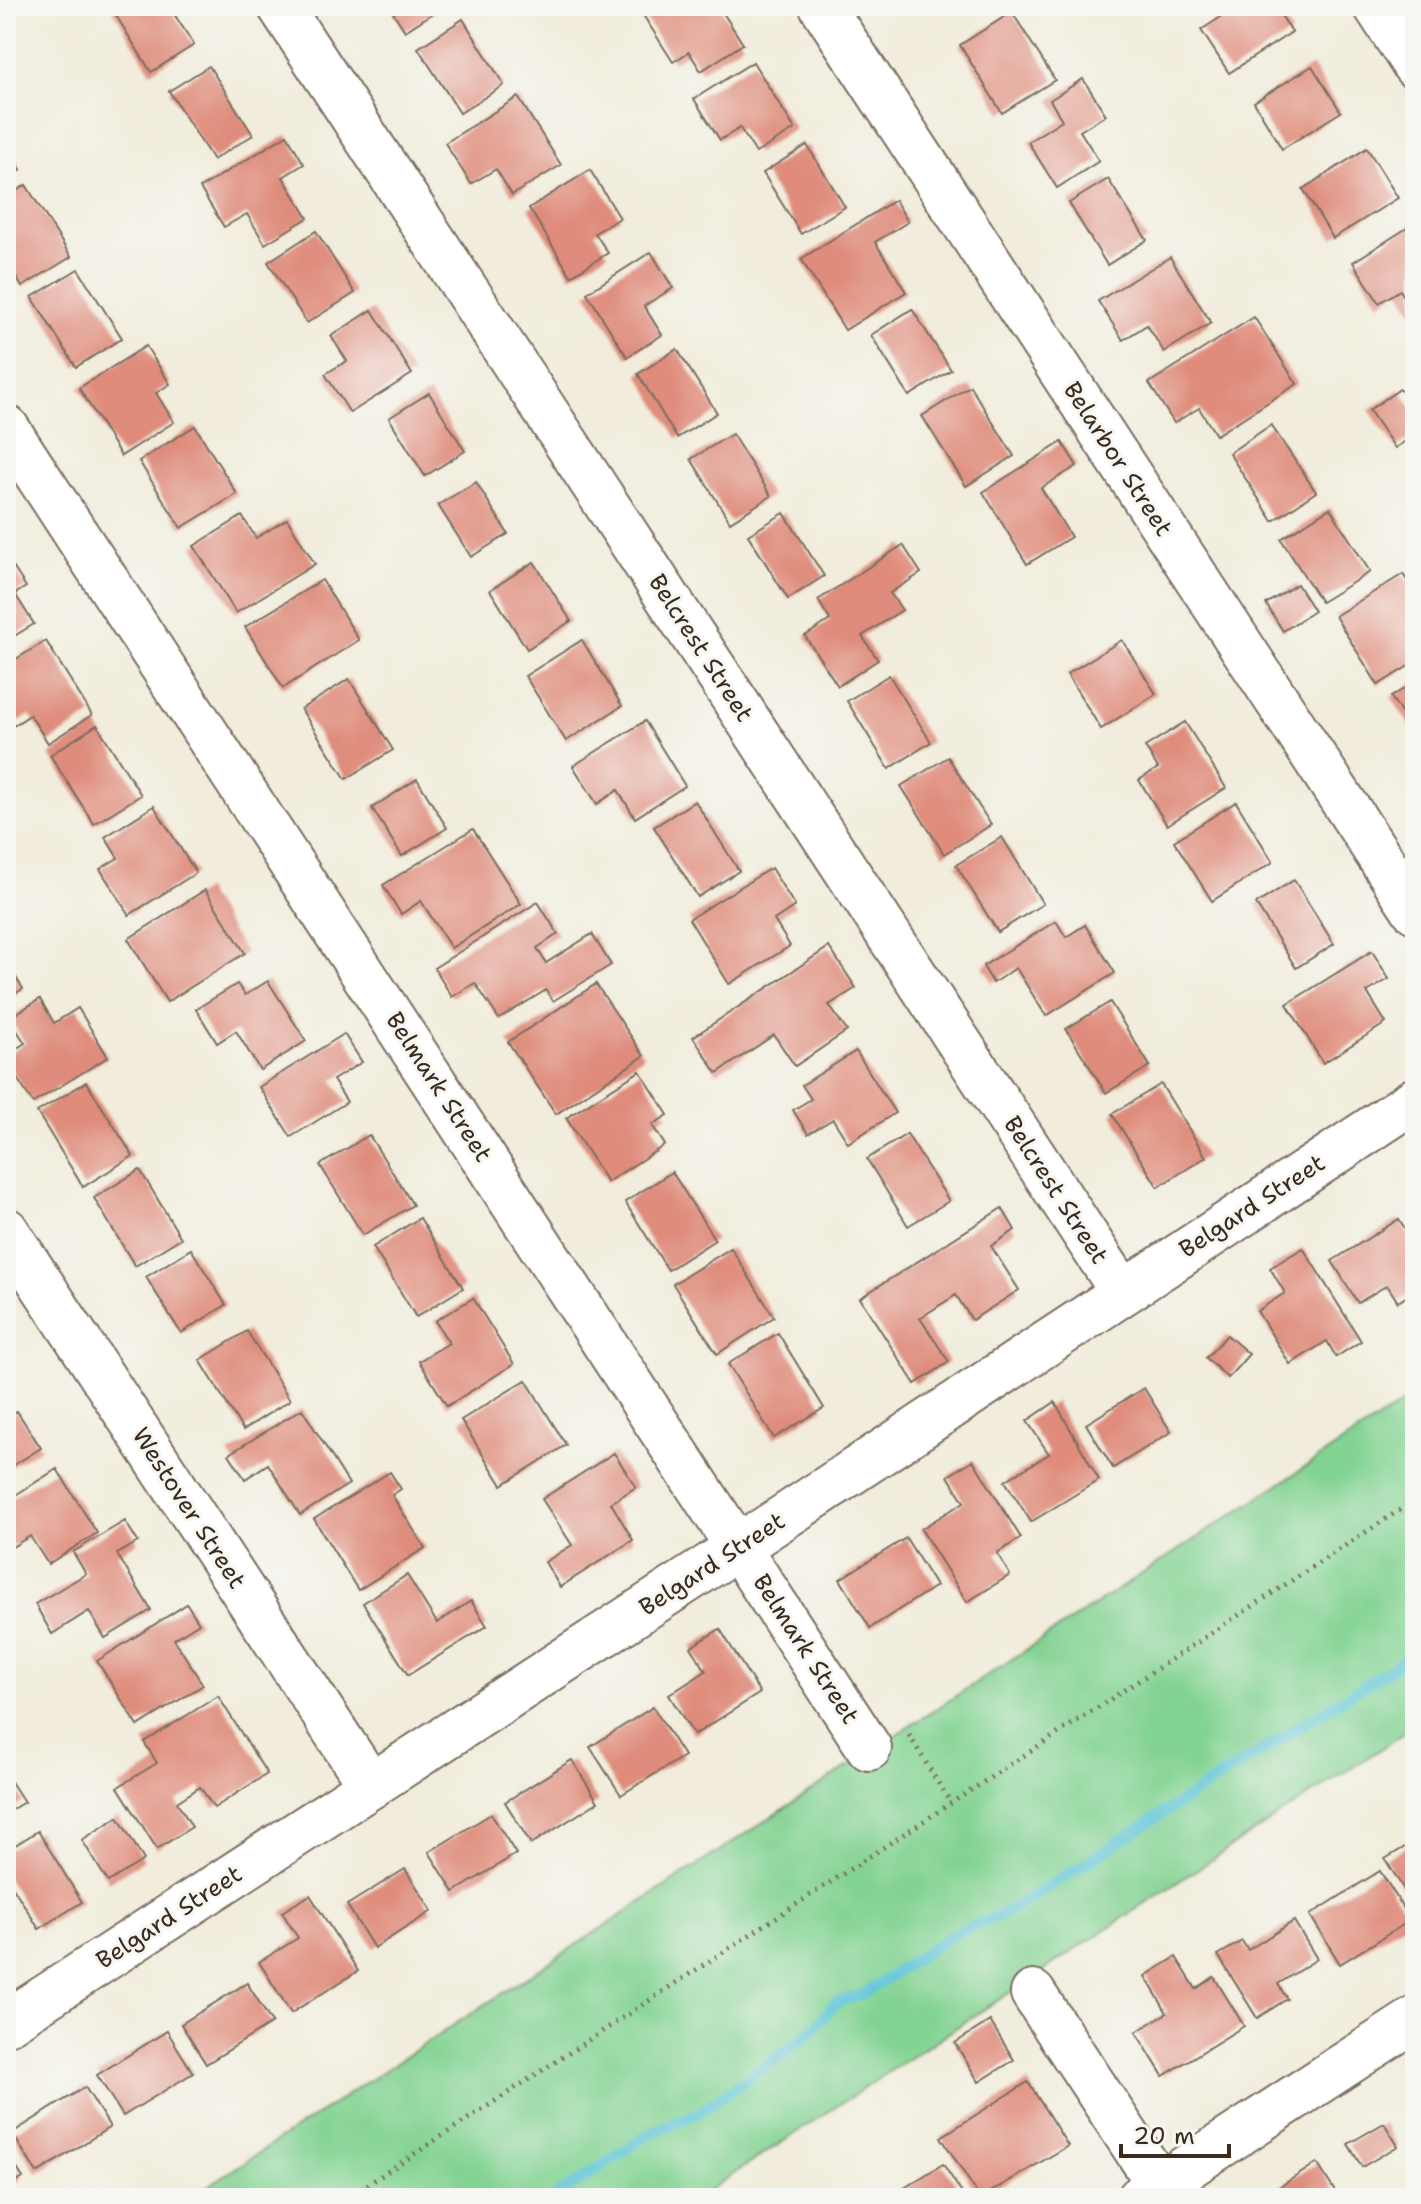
<svg xmlns="http://www.w3.org/2000/svg" width="1421" height="2204" font-family="'Shantell Sans',sans-serif">
  <style>
    .green { fill: #83d393; stroke: #5f7e58; stroke-width: 2 }
    .lines { fill: none; stroke-linecap: round; stroke-linejoin: round }
    .stream { stroke: #5bc5d5; stroke-width: 11 }
    .building { fill: #df8c7b }
    .minor-casing { stroke: #7b6e60; stroke-width: 48 }
    .major-casing { stroke: #7b6e60; stroke-width: 48 }
    .path { stroke: #7b6e60; stroke-width: 5; stroke-dasharray: 2 6; stroke-linecap: butt }
    .minor { stroke: #fff; stroke-width: 44 }
    .major { stroke: #fff; stroke-width: 44 }
    .labels { text-anchor: middle; dominant-baseline: central; stroke-width: 6; stroke-linejoin: round; paint-order: stroke }
    .street-label { font-size: 24px; fill: #3b2a1e; stroke: #f6f6f2 }
  </style>
  <rect width="100%" height="100%" fill="#f6f6f2"/>
  <filter id="ink" filterUnits="userSpaceOnUse"><feTurbulence type="fractalNoise" baseFrequency=".0125" numOctaves="2"/><feDisplacementMap in="SourceGraphic" scale="16" xChannelSelector="R" yChannelSelector="G"/><feConvolveMatrix kernelMatrix="1 2 1 2 8 2 1 2 1" color-interpolation-filters="sRGB"/></filter>
  <filter id="wash" filterUnits="userSpaceOnUse"><feTurbulence type="fractalNoise" baseFrequency=".006" numOctaves="4" result="noise"/><feDisplacementMap in="SourceGraphic" scale="32" xChannelSelector="R" yChannelSelector="G"/><feGaussianBlur stdDeviation="1.8" result="paint"/><feColorMatrix in="noise" values="0 0 0 0 0 0 0 0 0 0 0 0 0 0 0 0 0 1.4 0 .05"/><feComposite in="paint" operator="in"/></filter>
  <g filter="url(#wash)">
    <rect width="100%" height="100%" fill="#f1ecdb"/>
    <!-- green -->
    <path class="green" d="M1415,1395V1726L697,2198H190Z"/>
    <g class="lines">
      <!-- stream -->
      <path class="stream" d="M554,2198L649,2134L698,2113L776,2059L815,2028L835,2003L865,1993L955,1933L1001,1915L1032,1897L1415,1653"/>
    </g>
    <g id="blocks">
      <!-- building -->
      <g class="building">
        <path d="M118,6H169L194,45L151,72L112,9Z"/>
        <path d="M389,6H444L405,31Z"/>
        <path d="M657,6H730L722,11L743,44L701,71L689,52L673,62L643,15Z"/>
        <path d="M1218,6H1275L1292,32L1229,73L1201,30L1224,15Z"/>
        <path d="M1012,12L1055,80L1002,113L960,45Z"/>
        <path d="M463,19L504,85L460,113L418,48Z"/>
        <path d="M753,62L795,129L756,153L740,128L720,140L694,99Z"/>
        <path d="M209,66L253,135L213,160L169,91Z"/>
        <path d="M1312,66L1341,112L1282,149L1254,102Z"/>
        <path d="M1083,79L1106,115L1080,131L1099,161L1057,188L1028,142L1062,120L1050,100Z"/>
        <path d="M518,97L561,165L512,195L496,169L471,184L445,143Z"/>
        <path d="M287,135L304,164L283,177L308,218L265,244L247,214L224,227L200,188Z"/>
        <path d="M6,145L21,170L6,179Z"/>
        <path d="M807,145L845,207L801,234L763,173Z"/>
        <path d="M1367,148L1398,198L1333,238L1303,189Z"/>
        <path d="M590,170L620,218L595,233L608,253L571,276L529,208Z"/>
        <path d="M1108,179L1147,240L1107,265L1069,203Z"/>
        <path d="M26,185L71,257L22,287L6,261V198Z"/>
        <path d="M895,200L908,222L875,242L906,292L845,330L801,259Z"/>
        <path d="M1415,223V314L1400,290L1379,303L1353,262Z"/>
        <path d="M316,231L355,293L307,323L268,262Z"/>
        <path d="M651,252L673,288L644,306L662,335L627,357L587,293Z"/>
        <path d="M1170,257L1211,323L1164,352L1147,325L1123,340L1098,301Z"/>
        <path d="M78,269L122,338L76,367L32,297Z"/>
        <path d="M912,309L951,370L909,396L871,335Z"/>
        <path d="M372,310L412,374L350,413L325,374L347,361L331,336Z"/>
        <path d="M1254,317L1297,384L1216,435L1199,408L1174,423L1149,383Z"/>
        <path d="M146,346L170,384L156,393L174,422L121,456L79,388Z"/>
        <path d="M677,349L717,413L677,438L638,374Z"/>
        <path d="M970,386L1014,456L966,486L922,416Z"/>
        <path d="M1400,389L1415,411V435L1395,448L1369,410Z"/>
        <path d="M429,393L465,451L425,476L389,418Z"/>
        <path d="M1271,425L1316,492L1273,521L1229,453Z"/>
        <path d="M195,426L237,494L181,528L139,461Z"/>
        <path d="M732,434L771,496L730,522L691,459Z"/>
        <path d="M1062,442L1077,466L1041,488L1071,537L1027,564L983,492Z"/>
        <path d="M476,482L508,534L471,557L438,505Z"/>
        <path d="M1330,508L1370,572L1321,602L1281,539Z"/>
        <path d="M784,513L824,576L788,599L748,535Z"/>
        <path d="M242,516L256,538L287,519L315,564L236,613L194,546Z"/>
        <path d="M903,545L921,573L890,593L902,610L862,636L878,660L838,686L805,636L830,620L818,600Z"/>
        <path d="M6,556L26,587L15,594L34,624L6,641Z"/>
        <path d="M534,562L571,621L527,649L490,590Z"/>
        <path d="M1403,574L1415,593V662L1378,685L1335,616Z"/>
        <path d="M322,580L359,640L283,688L245,627Z"/>
        <path d="M1297,584L1314,611L1283,631L1266,604Z"/>
        <path d="M582,640L622,706L566,741L525,676Z"/>
        <path d="M1122,640L1156,694L1101,729L1067,674Z"/>
        <path d="M46,641L92,715L48,743L30,715L13,726L6,715V665Z"/>
        <path d="M889,675L931,742L889,769L847,701Z"/>
        <path d="M349,679L393,750L346,779L301,709Z"/>
        <path d="M1415,682V734L1391,697Z"/>
        <path d="M645,721L685,786L635,818L618,790L597,804L573,766Z"/>
        <path d="M1185,722L1226,788L1167,825L1139,780L1158,768L1145,747Z"/>
        <path d="M97,725L141,795L94,824L50,755Z"/>
        <path d="M948,757L991,825L944,854L901,786Z"/>
        <path d="M417,779L447,828L402,856L372,808Z"/>
        <path d="M695,801L739,871L698,897L654,827Z"/>
        <path d="M1236,802L1273,862L1212,901L1174,841Z"/>
        <path d="M154,806L196,873L129,915L100,869L118,858L105,837Z"/>
        <path d="M473,829L521,904L451,948L421,901L401,914L383,885Z"/>
        <path d="M1002,837L1043,904L998,932L956,865Z"/>
        <path d="M771,868L795,906L774,920L790,946L729,984L689,919Z"/>
        <path d="M1294,880L1334,944L1296,968L1256,904Z"/>
        <path d="M205,890L245,953L167,1002L128,939Z"/>
        <path d="M538,902L558,934L537,948L546,963L592,934L611,965L553,1001L546,990L499,1019L475,983L452,997L434,968Z"/>
        <path d="M1056,921L1066,937L1085,925L1115,973L1046,1016L1016,968L993,983L983,966Z"/>
        <path d="M829,947L856,988L829,1005L847,1031L795,1066L774,1035L717,1073L693,1037Z"/>
        <path d="M1372,951L1389,979L1367,992L1386,1023L1323,1063L1287,1004Z"/>
        <path d="M6,961L23,989L6,999Z"/>
        <path d="M268,981L306,1041L260,1070L236,1031L217,1043L196,1009L237,984L245,995Z"/>
        <path d="M596,984L644,1056L556,1114L508,1042Z"/>
        <path d="M40,999L54,1023L78,1008L108,1057L33,1103L6,1061V1055L25,1043L9,1018Z"/>
        <path d="M1110,1002L1150,1066L1106,1093L1066,1029Z"/>
        <path d="M344,1034L362,1062L333,1080L347,1102L291,1137L259,1087Z"/>
        <path d="M856,1051L895,1113L848,1143L833,1119L808,1134L793,1110L811,1099L802,1085Z"/>
        <path d="M640,1071L668,1115L652,1125L665,1145L607,1182L566,1118Z"/>
        <path d="M86,1082L133,1156L83,1187L37,1112Z"/>
        <path d="M1161,1084L1206,1157L1158,1187L1112,1114Z"/>
        <path d="M907,1134L949,1201L908,1226L867,1159Z"/>
        <path d="M369,1135L413,1205L363,1235L320,1165Z"/>
        <path d="M140,1170L181,1238L135,1266L94,1198Z"/>
        <path d="M672,1172L715,1240L668,1270L625,1202Z"/>
        <path d="M1002,1208L1015,1230L991,1246L1019,1290L972,1320L956,1295L920,1318L949,1362L915,1384L860,1298Z"/>
        <path d="M420,1218L463,1288L416,1317L373,1247Z"/>
        <path d="M1399,1219L1415,1245V1291L1398,1302L1387,1285L1358,1303L1332,1261Z"/>
        <path d="M731,1248L774,1317L717,1354L673,1284Z"/>
        <path d="M1303,1248L1361,1341L1336,1357L1327,1341L1290,1364L1257,1311L1285,1293L1270,1268Z"/>
        <path d="M191,1249L226,1305L181,1333L146,1277Z"/>
        <path d="M473,1298L514,1364L447,1406L419,1361L449,1343L435,1321Z"/>
        <path d="M247,1331L290,1400L243,1430L200,1360Z"/>
        <path d="M778,1333L824,1408L774,1438L728,1364Z"/>
        <path d="M1227,1335L1249,1354L1228,1378L1206,1358Z"/>
        <path d="M526,1380L566,1445L502,1485L461,1420Z"/>
        <path d="M1144,1388L1171,1432L1113,1468L1086,1424Z"/>
        <path d="M1055,1402L1099,1480L1031,1522L1005,1481L1049,1454L1027,1421Z"/>
        <path d="M302,1409L349,1484L300,1515L268,1464L245,1479L229,1454Z"/>
        <path d="M17,1411L41,1448L6,1470V1418Z"/>
        <path d="M614,1453L636,1487L611,1503L633,1540L560,1587L545,1562L572,1545L542,1499Z"/>
        <path d="M973,1460L1021,1538L997,1553L1010,1575L967,1602L921,1529L964,1502L948,1476Z"/>
        <path d="M57,1469L97,1533L48,1564L30,1536L12,1547L6,1536V1501Z"/>
        <path d="M390,1472L401,1489L392,1495L425,1548L358,1590L314,1519Z"/>
        <path d="M125,1521L138,1542L117,1554L151,1610L105,1638L89,1611L52,1634L35,1604L86,1574L73,1552Z"/>
        <path d="M906,1538L936,1586L870,1628L840,1579Z"/>
        <path d="M407,1575L437,1623L471,1601L487,1626L408,1675L363,1603Z"/>
        <path d="M187,1604L199,1623L174,1639L203,1685L138,1726L97,1661Z"/>
        <path d="M720,1629L760,1693L694,1735L669,1695L706,1671L691,1647Z"/>
        <path d="M218,1696L267,1774L214,1808L200,1787L177,1802L192,1827L157,1849L118,1787L157,1763L144,1742Z"/>
        <path d="M653,1707L684,1756L621,1795L590,1747Z"/>
        <path d="M572,1760L598,1802L531,1844L505,1802Z"/>
        <path d="M6,1774L24,1802L6,1813Z"/>
        <path d="M491,1814L516,1854L454,1892L429,1852Z"/>
        <path d="M118,1817L144,1860L108,1882L82,1840Z"/>
        <path d="M38,1831L82,1902L39,1929L6,1876V1851Z"/>
        <path d="M1415,1841V1907L1385,1859Z"/>
        <path d="M405,1869L432,1911L374,1948L347,1905Z"/>
        <path d="M1380,1871L1411,1920L1340,1964L1310,1915Z"/>
        <path d="M310,1895L358,1971L291,2013L259,1962L298,1938L282,1912Z"/>
        <path d="M1294,1921L1317,1959L1278,1984L1287,1999L1257,2018L1218,1955L1242,1941L1248,1950Z"/>
        <path d="M1176,1957L1196,1989L1214,1977L1244,2026L1163,2076L1136,2032L1167,2013L1145,1976Z"/>
        <path d="M247,1983L272,2023L206,2064L181,2024Z"/>
        <path d="M990,2021L1014,2060L979,2082L955,2043Z"/>
        <path d="M167,2031L193,2073L123,2116L97,2075Z"/>
        <path d="M1028,2082L1068,2146L980,2198L941,2137Z"/>
        <path d="M85,2087L110,2127L37,2173L12,2133Z"/>
        <path d="M1384,2123L1398,2146L1362,2167L1348,2144Z"/>
        <path d="M6,2151L23,2178L6,2189Z"/>
        <path d="M1317,2163L1339,2198H1277L1273,2191Z"/>
        <path d="M943,2164L965,2198H888Z"/>
      </g>
    </g>
  </g>
  <g filter="url(#ink)">
    <use href="#blocks" fill-opacity="0" stroke="#7b6e60" stroke-width="2"/>
    <g class="lines">
      <defs>
        <g id="minor">
          <path d="M280,6L1122,1291"/>
          <path d="M822,6L1415,911"/>
          <path d="M6,427L869,1748"/>
          <path d="M6,1230L371,1786"/>
          <path d="M1033,1993L1168,2198"/>
          <path d="M6,2023L740,1546L1415,1100"/>
          <path d="M1140,2198L1415,2019"/>
        </g>
        <path id="major" d="M1376,6L1415,66"/>
      </defs>
      <!-- minor casing -->
      <use href="#minor" class="minor-casing"/>
      <!-- major casing -->
      <use href="#major" class="major-casing"/>
      <!-- path -->
      <g class="path">
        <path d="M909,1735L950,1802"/>
        <path d="M347,2198L1415,1500"/>
      </g>
      <!-- minor -->
      <use href="#minor" class="minor"/>
      <!-- major -->
      <use href="#major" class="major"/>
    </g>
  </g>
  <g class="labels">
    <!-- street labels -->
    <g class="street-label">
      <text transform="translate(1118 459) rotate(57)">Belarbor Street</text>
      <text transform="translate(701 648) rotate(57)">Belcrest Street</text>
      <text transform="translate(439 1087) rotate(57)">Belmark Street</text>
      <text transform="translate(1056 1190) rotate(57)">Belcrest Street</text>
      <text transform="translate(1252 1206) rotate(-33)">Belgard Street</text>
      <text transform="translate(189 1508) rotate(57)">Westover Street</text>
      <text transform="translate(712 1564) rotate(-33)">Belgard Street</text>
      <text transform="translate(806 1649) rotate(57)">Belmark Street</text>
      <text transform="translate(169 1917) rotate(-33)">Belgard Street</text>
    </g>
  </g>
  <!-- margin -->
  <rect width="1421" height="2204" fill="none" stroke="#f6f6f2" stroke-width="32"/>
  <!-- scale -->
  <path d="M1121 2144v12h108v-12" fill="none" stroke="#3b2a1e" stroke-width="4"/>
  <text x="1133" y="2144" font-size="24" fill="#3b2a1e" stroke="#f6f6f2" stroke-width="6" paint-order="stroke">20 m</text>
</svg>
